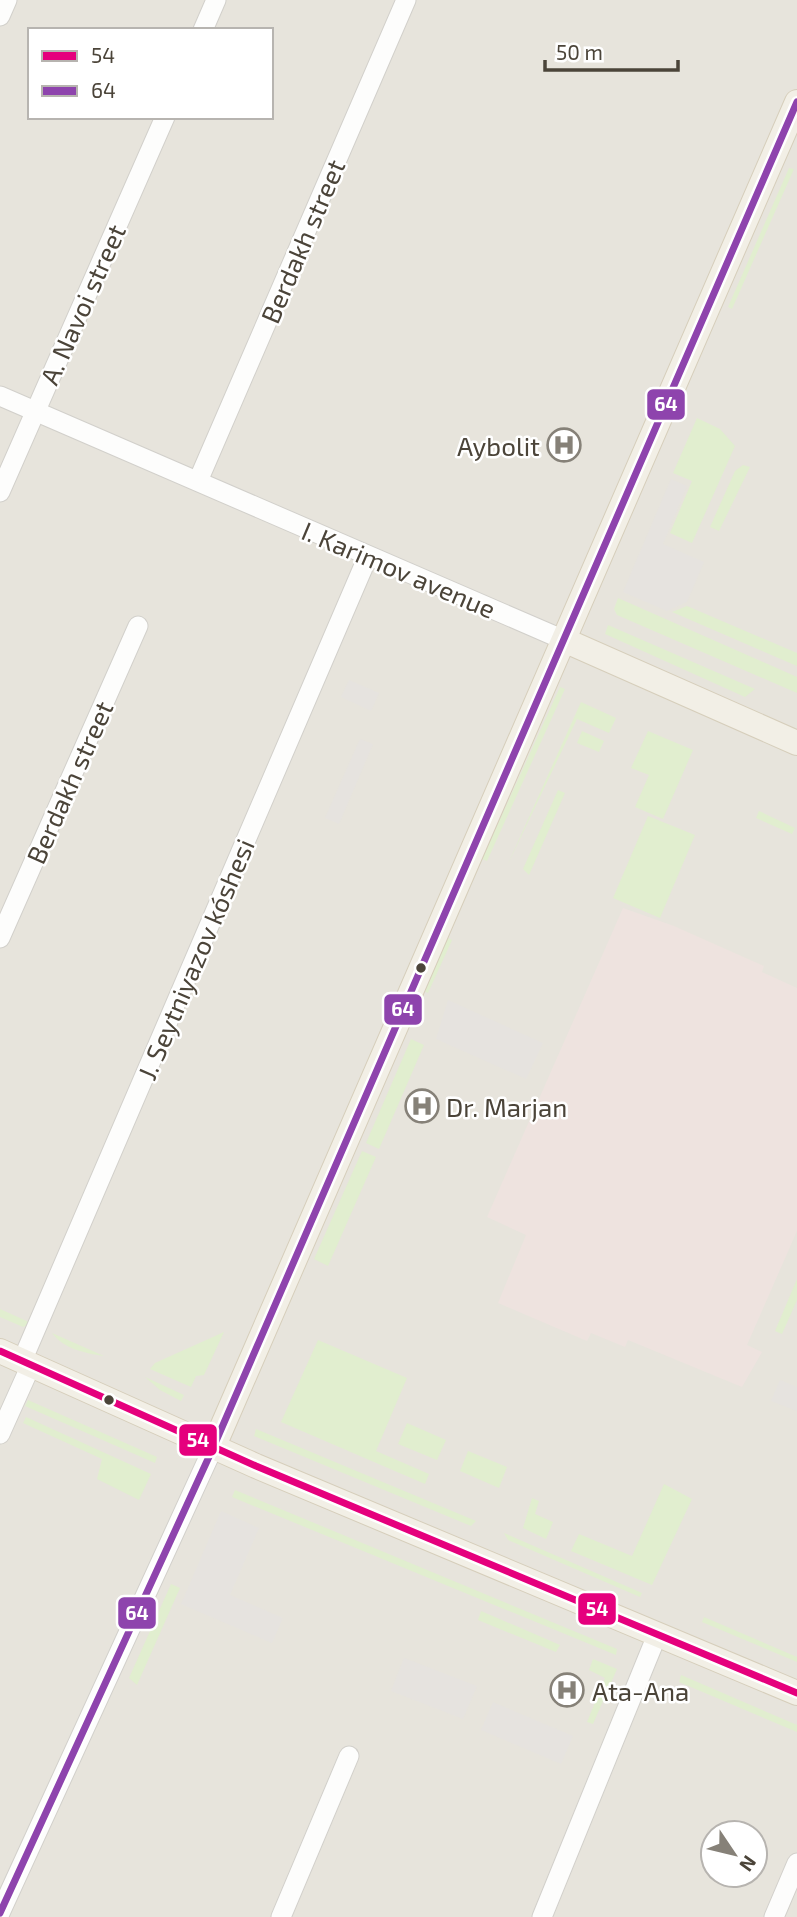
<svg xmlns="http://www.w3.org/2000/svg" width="797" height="1917" font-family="'Exo 2',sans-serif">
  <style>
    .residential { fill: #e7e4dc; fill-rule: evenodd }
    .medical { fill: #eee3df }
    .green { fill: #e1eecf }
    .parking { fill: #e6e3df }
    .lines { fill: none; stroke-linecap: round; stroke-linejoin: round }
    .minor-casing { stroke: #d2d0cb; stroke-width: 21 }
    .major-casing { stroke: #d6cebb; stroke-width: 26 }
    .minor { stroke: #fdfdfc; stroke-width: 19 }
    .major { stroke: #f2efe6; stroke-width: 24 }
    .bus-1-casing { stroke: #fff; stroke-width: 12 }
    .bus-2-casing { stroke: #fff; stroke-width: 12 }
    .bus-1 { stroke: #e5007d; stroke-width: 7 }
    .bus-2 { stroke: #8e44ad; stroke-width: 7 }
    .bus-dot { fill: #4b4439; stroke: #fff; stroke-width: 2.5 }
    .labels { text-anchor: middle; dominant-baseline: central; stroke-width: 5; stroke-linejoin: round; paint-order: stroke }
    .street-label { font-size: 26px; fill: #4b4439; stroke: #fff }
    .poi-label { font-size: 26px; fill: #4b4439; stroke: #fff; text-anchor: start }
    .line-badge { stroke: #fff; stroke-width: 2.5 }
    .badge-label { font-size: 19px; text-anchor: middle; font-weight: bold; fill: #fff }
  </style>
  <rect width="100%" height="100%" fill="#f4f2ee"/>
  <!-- residential -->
  <path class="residential" d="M0,0H797V1917H0ZM30,30H271V117H30ZM713,1833H755V1875H713Z"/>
  <!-- medical -->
  <path class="medical" d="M623,908L674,926L764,966L762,972L797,988V1231L747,1345L762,1352L742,1387L628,1340L625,1347L591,1333L587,1341L498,1303L526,1235L487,1217Z"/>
  <!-- green -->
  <g class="green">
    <path d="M789,168L794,169L732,309L728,307Z"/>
    <path d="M697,418L720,429L735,446L692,543L670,533L692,481L673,473Z"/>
    <path d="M743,465L750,467L719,531L710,527L735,471Z"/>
    <path d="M618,598L797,677V693L617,615L614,609Z"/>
    <path d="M687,606L797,653V666L672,612Z"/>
    <path d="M608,625L755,689L745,697L605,634Z"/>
    <path d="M560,687L565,689L487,861L482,859Z"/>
    <path d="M581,702L616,718L609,733L577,719L507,866Z"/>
    <path d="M582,731L604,741L599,752L577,743Z"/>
    <path d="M648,731L693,750L663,819L635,807L649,775L631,768Z"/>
    <path d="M558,790L565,793L529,875L523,869Z"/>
    <path d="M759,811L795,828L792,834L756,818Z"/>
    <path d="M648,816L695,835L660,918L613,898Z"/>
    <path d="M448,938L452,940L428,993L424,991Z"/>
    <path d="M411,1039L424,1045L379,1149L366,1143Z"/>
    <path d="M362,1151L376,1157L328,1266L314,1259Z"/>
    <path d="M797,1279V1300L782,1334L775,1331Z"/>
    <path d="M0,1309L31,1323L23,1327L0,1317Z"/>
    <path d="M224,1332L204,1375L196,1376L191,1387L150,1369L155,1363Z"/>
    <path d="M52,1333L104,1356C84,1353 64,1349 52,1333Z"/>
    <path d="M318,1340L407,1378L376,1451L429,1474L425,1484L281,1422Z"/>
    <path d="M145,1377L184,1395L181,1401L160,1390Z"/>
    <path d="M28,1400L157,1457L155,1463L25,1406Z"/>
    <path d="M26,1417L151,1474L139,1500L97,1479L102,1459L23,1423Z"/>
    <path d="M407,1423L446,1440L437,1460L398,1444Z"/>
    <path d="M256,1429L476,1521L471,1526L254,1436Z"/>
    <path d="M468,1451L507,1467L499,1488L460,1471Z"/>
    <path d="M664,1484L692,1499L652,1585L571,1551L579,1534L632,1556Z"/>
    <path d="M235,1490L617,1649L616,1655L232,1497Z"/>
    <path d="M532,1498L539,1501L535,1514L553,1522L546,1539L523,1528Z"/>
    <path d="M504,1533L642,1593L640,1597L508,1540Z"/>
    <path d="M171,1584L180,1588L137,1685L129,1678Z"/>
    <path d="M481,1611L560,1645L556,1652L478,1620Z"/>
    <path d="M704,1617L797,1657V1662L702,1622Z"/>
    <path d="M593,1659L617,1669L593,1724L587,1722L605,1678L589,1670Z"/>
    <path d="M681,1675L797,1725V1732L679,1682Z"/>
  </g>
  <!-- parking -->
  <g class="parking">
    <path d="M671,479L687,486L663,544L704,562L687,602L667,611L623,592Z"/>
    <path d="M349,680L379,693L371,711L341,697Z"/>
    <path d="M360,739L373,744L339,824L325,818Z"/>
    <path d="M448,1000L543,1043L526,1079L436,1039Z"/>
    <path d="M780,1380L797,1387V1411L771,1401Z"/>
    <path d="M221,1511L259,1528L230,1595L283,1618L272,1643L181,1604Z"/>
    <path d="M404,1658L477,1686L463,1719L391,1691Z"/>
    <path d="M493,1702L573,1736L561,1764L481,1730Z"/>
  </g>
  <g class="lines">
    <defs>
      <g id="minor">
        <path d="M0,16L7,0"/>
        <path d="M203,30L216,0"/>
        <path d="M0,396L564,640"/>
        <path d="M198,481L406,0"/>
        <path d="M0,492L165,117"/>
        <path d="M0,938L138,626"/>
        <path d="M22,1361L368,556"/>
        <path d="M0,1434L31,1365"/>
        <path d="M0,1913L213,1448"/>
        <path d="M281,1917L349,1756"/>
        <path d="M542,1917L657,1635"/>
        <path d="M774,1917L797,1863"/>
      </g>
      <g id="major">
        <path d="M564,640L797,743"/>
        <path d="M0,1351L256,1466L797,1693"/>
        <path d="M213,1448L797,102"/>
      </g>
    </defs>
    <!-- minor casing -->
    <use href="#minor" class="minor-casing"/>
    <!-- major casing -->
    <use href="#major" class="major-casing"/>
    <!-- minor -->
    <use href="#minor" class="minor"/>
    <!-- major -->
    <use href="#major" class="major"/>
    <defs>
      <path id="bus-1" d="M0,1351L256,1466L797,1693"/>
      <path id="bus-2" d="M0,1913L213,1448L797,102"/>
    </defs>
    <!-- bus-1 casing -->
    <use href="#bus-1" class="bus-1-casing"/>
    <!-- bus-2 casing -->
    <use href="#bus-2" class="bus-2-casing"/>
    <!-- bus-1 -->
    <use href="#bus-1" class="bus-1"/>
    <!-- bus-2 -->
    <use href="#bus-2" class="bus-2"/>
  </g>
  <!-- icons -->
  <defs>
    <symbol id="hospital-ring" viewBox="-11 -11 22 22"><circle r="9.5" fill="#fff" stroke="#868178" stroke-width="1.5"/><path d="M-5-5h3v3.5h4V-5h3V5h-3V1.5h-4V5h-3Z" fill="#868178"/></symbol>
  </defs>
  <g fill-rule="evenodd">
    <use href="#hospital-ring" x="545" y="426" width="38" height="38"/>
    <use href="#hospital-ring" x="403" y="1087" width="38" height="38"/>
    <use href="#hospital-ring" x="548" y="1671" width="38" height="38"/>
  </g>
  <!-- markers -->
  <g class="bus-dot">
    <circle cx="421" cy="968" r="6"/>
    <circle cx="109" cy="1400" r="6"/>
  </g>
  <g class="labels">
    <!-- street labels -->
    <g class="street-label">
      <text transform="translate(302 241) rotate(-67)">Berdakh street</text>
      <text transform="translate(82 304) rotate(-66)">A. Navoi street</text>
      <text transform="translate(399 569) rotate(23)">I. Karimov avenue</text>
      <text transform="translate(69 782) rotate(-66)">Berdakh street</text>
      <text transform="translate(195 959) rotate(-67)">J. Seytniyazov kóshesi</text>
    </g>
    <!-- poi labels -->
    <g class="poi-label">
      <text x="540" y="445" text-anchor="end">Aybolit</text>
      <text x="446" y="1106">Dr. Marjan</text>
      <text x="592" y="1690">Ata-Ana</text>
    </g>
  </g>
  <g class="line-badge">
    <rect x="646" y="388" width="40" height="33" rx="7" fill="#8e44ad"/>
    <rect x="383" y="993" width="40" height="33" rx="7" fill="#8e44ad"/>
    <rect x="178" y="1423" width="40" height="34" rx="7" fill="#e5007d"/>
    <rect x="577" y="1592" width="40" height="34" rx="7" fill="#e5007d"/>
    <rect x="117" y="1596" width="40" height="34" rx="7" fill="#8e44ad"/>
  </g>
  <g class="badge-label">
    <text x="666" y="411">64</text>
    <text x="403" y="1016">64</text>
    <text x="198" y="1447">54</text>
    <text x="597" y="1616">54</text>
    <text x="137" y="1620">64</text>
  </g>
  <!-- legend -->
  <rect x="28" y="28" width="245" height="91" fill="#ffffff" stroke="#b7b4b0" stroke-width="2"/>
  <rect x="42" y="51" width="35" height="10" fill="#e5007d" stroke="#b7b4b0" stroke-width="2"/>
  <text x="91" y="63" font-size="21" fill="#4b4439">54</text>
  <rect x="42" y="86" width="35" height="10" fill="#8e44ad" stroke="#b7b4b0" stroke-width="2"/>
  <text x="91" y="98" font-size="21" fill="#4b4439">64</text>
  <!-- north arrow -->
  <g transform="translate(734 1854) rotate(125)"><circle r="33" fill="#ffffff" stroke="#b7b4b0" stroke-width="2"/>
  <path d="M0-5L12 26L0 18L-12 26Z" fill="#868178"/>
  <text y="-10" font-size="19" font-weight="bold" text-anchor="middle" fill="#4b4439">N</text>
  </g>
  <!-- scale -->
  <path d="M545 60v10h133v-10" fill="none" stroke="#4b4439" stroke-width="3.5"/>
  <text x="556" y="60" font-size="21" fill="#4b4439" stroke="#ffffff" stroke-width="5" paint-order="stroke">50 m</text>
</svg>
